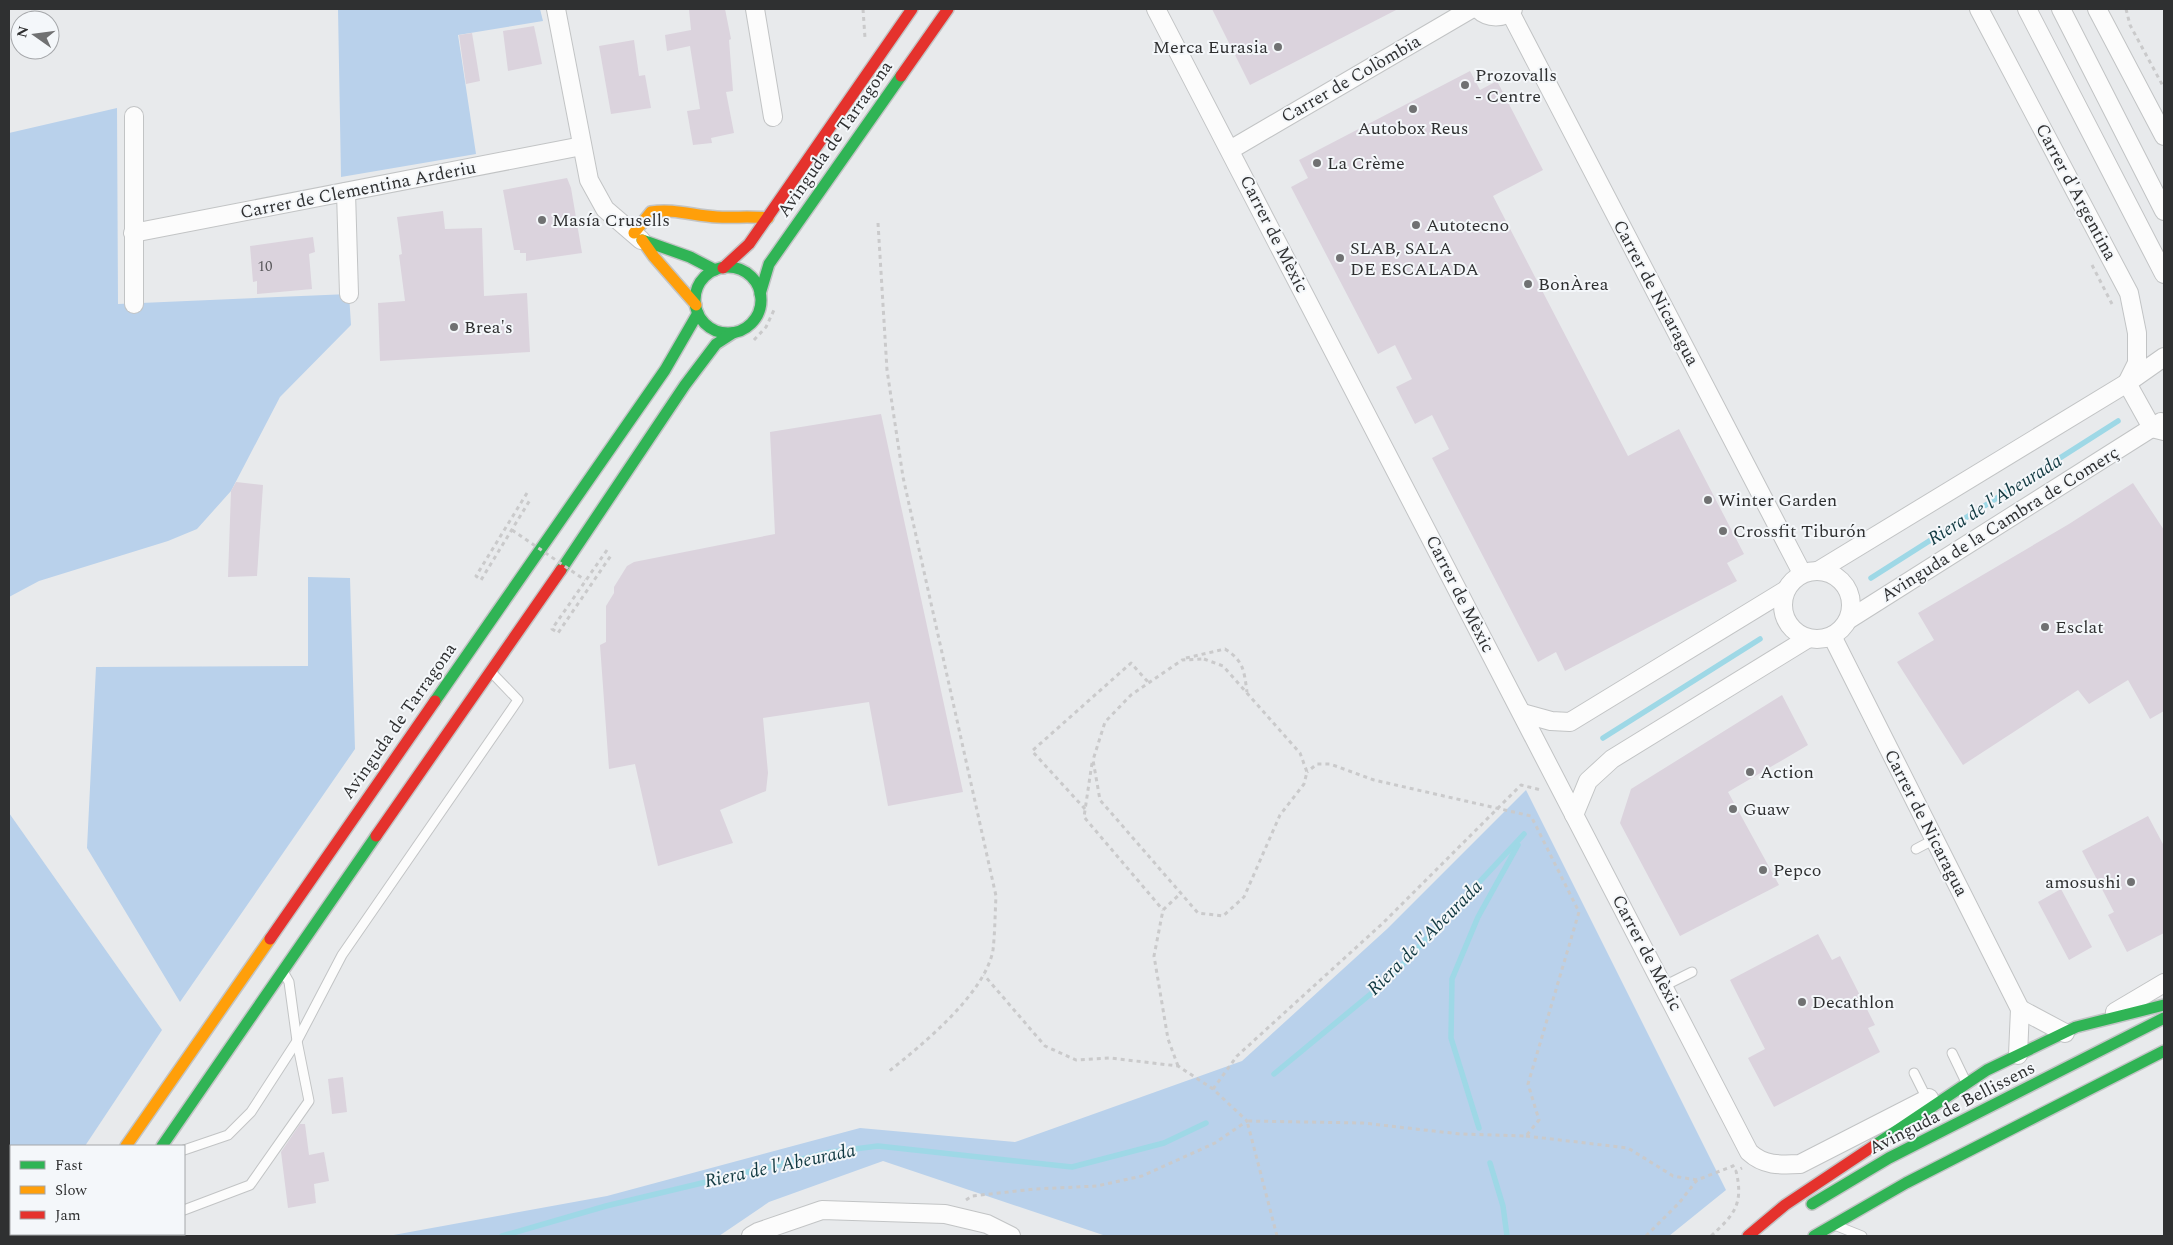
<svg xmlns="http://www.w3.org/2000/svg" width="2173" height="1245" font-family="Spectral,serif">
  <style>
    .green { fill: #b9d1eb }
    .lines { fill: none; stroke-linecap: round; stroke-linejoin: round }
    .stream { stroke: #9ed8e6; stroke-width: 5.5 }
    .building { fill: #dbd3dd }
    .lane-casing { stroke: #c2c4c5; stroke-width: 11 }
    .street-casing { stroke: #c2c4c5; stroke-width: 20 }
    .fast-casing { stroke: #c2c4c5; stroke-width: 14 }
    .slow-casing { stroke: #c2c4c5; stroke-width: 14 }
    .jam-casing { stroke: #c2c4c5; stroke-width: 14 }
    .path { stroke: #cacacb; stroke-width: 3; stroke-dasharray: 4 4; stroke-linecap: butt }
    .lane { stroke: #fcfcfc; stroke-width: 9 }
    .street { stroke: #fcfcfc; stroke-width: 18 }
    .fast { stroke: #30b455; stroke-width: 11 }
    .slow { stroke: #ff9f0a; stroke-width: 11 }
    .jam { stroke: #e5322d; stroke-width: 11 }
    .path-bridge { stroke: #cacacb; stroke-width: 3; stroke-dasharray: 4 4; stroke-linecap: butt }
    .poi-dot { fill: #707172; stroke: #f4f7fa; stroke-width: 2 }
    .labels { text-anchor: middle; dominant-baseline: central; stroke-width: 4; stroke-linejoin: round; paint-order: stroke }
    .number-label { font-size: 15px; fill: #5a595c }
    .poi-label { font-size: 18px; fill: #2f3031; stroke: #f4f7fa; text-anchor: start }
    .street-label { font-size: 18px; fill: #2f3031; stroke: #f4f7fa }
    .water-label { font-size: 19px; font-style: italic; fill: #113941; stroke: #f4f7fa }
  </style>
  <rect width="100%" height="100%" fill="#e8eaec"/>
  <!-- green -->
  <g class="green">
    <path d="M338,9H540L543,21L458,35L476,154L341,177Z"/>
    <path d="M117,108L118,304L349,294L351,325L280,397L231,491L197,529L168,541L39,581L9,597V133Z"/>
    <path d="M308,577L350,578L355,749L180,1002L87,848L96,667L308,666Z"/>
    <path d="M1526,790L1726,1190L1669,1236H1106L883,1161L769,1202L719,1236H388L607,1196L860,1128L1015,1142L1242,1061L1387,929Z"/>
    <path d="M9,813L162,1030L85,1146H11V1234H28L26,1236H9Z"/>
  </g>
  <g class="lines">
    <!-- stream -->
    <g class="stream">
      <path d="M1871,578L2118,421"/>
      <path d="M1603,738L1760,639"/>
      <path d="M1274,1074L1390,978L1524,834"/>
      <path d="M1479,1128L1451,1038L1452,979L1478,917L1518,845"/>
      <path d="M1490,1163L1503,1206L1507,1236"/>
      <path d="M502,1236L606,1206L831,1152L878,1146L1072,1167L1164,1143L1206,1123"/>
    </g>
  </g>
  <!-- building -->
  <g class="building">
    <path d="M689,9H725L731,39L729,40L733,91L726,92L734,133L711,138L712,143L693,145L687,111L700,109L690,46L667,51L665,35L691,30Z"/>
    <path d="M1212,9H1398L1250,85Z"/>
    <path d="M534,26L542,64L508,71L503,31Z"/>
    <path d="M472,33L480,81L466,84L459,35Z"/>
    <path d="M634,40L639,76L645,75L651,108L611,114L599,46Z"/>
    <path d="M1470,71L1480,90L1497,81L1543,170L1493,196L1628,456L1679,429L1744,554L1727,563L1737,581L1565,671L1556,652L1538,662L1432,458L1449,449L1432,415L1415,424L1396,387L1412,379L1395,345L1378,354L1291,187L1308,178L1299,160Z"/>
    <path d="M567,178L571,188L582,253L526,261V253H520V250H514L503,190Z"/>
    <path d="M443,211L445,229L482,228L484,296L527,293L530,352L380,361L378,303L405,301L399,255L402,254L397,217Z"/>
    <path d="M313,237L315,252L309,254L312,289L257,294V281L253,282L250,246Z"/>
    <path d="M881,414L963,792L888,806L869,702L763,718L768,773L766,791L720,810L733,843L658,866L635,764L609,769L600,645L606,642V606L614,593V587L627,566L634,562L775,534L770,432Z"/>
    <path d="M236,482L263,485L257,576L228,577L231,491Z"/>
    <path d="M2133,483L2164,530V711L2150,719L2128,680L2089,704L2078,690L1963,765L1897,662L1934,640L1918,613L2069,524Z"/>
    <path d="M1782,695L1808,745L1728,792L1779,885L1680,936L1620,823L1631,789Z"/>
    <path d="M2148,816L2164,846V933L2127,952L2108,915L2114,912L2082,851Z"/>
    <path d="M2061,889L2092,947L2069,960L2038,902Z"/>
    <path d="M1818,934L1832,960L1840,956L1875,1025L1868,1028L1880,1052L1774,1107L1748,1058L1765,1049L1730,980Z"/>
    <path d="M343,1077L347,1112L332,1114L328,1079Z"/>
    <path d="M300,1124H305L309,1155L324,1152L329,1181L314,1184L316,1203L288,1208L281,1152Z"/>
  </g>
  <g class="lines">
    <defs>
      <g id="lane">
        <path d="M1916,849L1935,839"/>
        <path d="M1664,986L1692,972"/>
        <path d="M1952,1053L1965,1080"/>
        <path d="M1914,1073L1927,1099"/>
        <path d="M184,1150L228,1135L251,1112L297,1041L342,955L518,700L493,674"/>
        <path d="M184,1210L250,1185L309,1101L297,1041L289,982L285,975"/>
        <path d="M1837,1226L1862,1236"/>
        <path d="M116,1236L121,1234"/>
      </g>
      <g id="street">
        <path d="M556,9L589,180L605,209L641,240"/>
        <path d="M755,9L773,117"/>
        <path d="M1156,9L1749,1152C1764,1166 1780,1165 1800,1164L1929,1098"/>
        <path d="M1478,9C1488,19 1504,19 1513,9"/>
        <path d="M1979,9L2129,293L2137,333V363L2127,383L2152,428L2164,431"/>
        <path d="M2027,9L2164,274"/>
        <path d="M2061,9L2164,211"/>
        <path d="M2097,9L2164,136"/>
        <path d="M1510,12L1802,573"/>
        <path d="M1230,150L1471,9"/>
        <path d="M346,192L349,294"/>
        <path d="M133,233L582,146"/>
        <path d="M134,304V116"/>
        <circle cx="1817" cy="605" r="34"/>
        <path d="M1818,571L2127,383L2164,357"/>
        <path d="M1848,620L2161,422"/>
        <path d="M1832,636L2020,1009L2018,1055"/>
        <path d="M1522,713L1551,721L1570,722L1786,590"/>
        <path d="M1574,815L1588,781L1612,759L1807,639"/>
        <path d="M2020,1009L2065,1033"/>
        <path d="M2115,1012L2164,983"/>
        <path d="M751,1236L758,1232L822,1210L945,1214L987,1224L1011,1236"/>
      </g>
      <g id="fast">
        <path d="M642,240L690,257L715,270"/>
        <circle cx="728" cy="300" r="33"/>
        <path d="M760,294L769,264L901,76"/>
        <path d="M561,570L685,385L716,344L733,333"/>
        <path d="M435,701L665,370L698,313"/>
        <path d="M1875,1145L1987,1070L2076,1027L2164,1005"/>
        <path d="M162,1146L376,836"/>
        <path d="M1812,1204L1889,1158L2164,1018"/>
        <path d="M100,1236L102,1234"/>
        <path d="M1814,1236L1906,1183L2164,1051"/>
      </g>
      <g id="slow">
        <path d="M634,233L651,212C673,208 695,216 717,217C734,218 751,216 768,218"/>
        <path d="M642,240L654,257L696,305"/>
        <path d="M126,1146L270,939"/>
      </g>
      <g id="jam">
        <path d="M901,76L948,9"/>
        <path d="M723,268L749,244L912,9"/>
        <path d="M376,836L561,570"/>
        <path d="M270,939L435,701"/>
        <path d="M64,1236L65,1234"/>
        <path d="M1748,1236L1785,1205L1875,1145"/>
      </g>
    </defs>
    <!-- lane casing -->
    <use href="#lane" class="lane-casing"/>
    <!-- street casing -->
    <use href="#street" class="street-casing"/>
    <!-- fast casing -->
    <use href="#fast" class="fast-casing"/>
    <!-- slow casing -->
    <use href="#slow" class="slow-casing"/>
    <!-- jam casing -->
    <use href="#jam" class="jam-casing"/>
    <!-- path -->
    <g class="path">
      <path d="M863,9L865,38"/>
      <path d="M2126,9L2130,25L2164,88"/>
      <path d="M878,223L887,370L903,477L996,896C995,914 995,932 993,950C985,994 922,1045 888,1072"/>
      <path d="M2092,265L2112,304"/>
      <path d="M754,340L766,327L774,310"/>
      <path d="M527,493L476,576L481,580L530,500"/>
      <path d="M607,550L552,629L558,633L612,554"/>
      <path d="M1186,658L1225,649C1244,661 1244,671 1247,692"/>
      <path d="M1204,659L1223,666L1300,753L1307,772L1304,784L1280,815L1244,897L1223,916L1198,913L1100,800L1093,760L1105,722L1131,695L1182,660Z"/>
      <path d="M1092,763L1084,817L1163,910"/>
      <path d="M1085,809L1032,751L1131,663L1148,682"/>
      <path d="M1178,1066L1168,1039L1154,956L1163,910L1181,893"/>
      <path d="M1213,1089L1237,1056L1383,923L1521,785L1541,790"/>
      <path d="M1526,1136L1628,1148L1673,1176L1697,1180"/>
      <path d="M966,1200L972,1196L1035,1189L1097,1186L1142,1176L1215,1143L1247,1121L1213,1089L1178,1066L1110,1058L1076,1060L1045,1046L984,975"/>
      <path d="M1277,1236L1247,1121L1363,1123L1460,1134L1526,1136L1539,1120L1528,1084L1579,912L1531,816L1374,780L1330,764H1317L1307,772"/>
      <path d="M1646,1236L1679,1203L1697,1180L1733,1166L1737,1163"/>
      <path d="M1711,1236C1734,1215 1744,1204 1736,1171L1742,1168"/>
    </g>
    <!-- lane -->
    <use href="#lane" class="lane"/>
    <!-- street -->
    <use href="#street" class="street"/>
    <!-- fast -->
    <use href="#fast" class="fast"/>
    <!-- slow -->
    <use href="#slow" class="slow"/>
    <!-- jam -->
    <use href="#jam" class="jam"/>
    <!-- path-bridge -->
    <path class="path-bridge" d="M512,530L585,580"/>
  </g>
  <!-- markers -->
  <g class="poi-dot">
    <circle cx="1278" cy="47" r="5"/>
    <circle cx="1465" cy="85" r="5"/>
    <circle cx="1413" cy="109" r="5"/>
    <circle cx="1317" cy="163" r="5"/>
    <circle cx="542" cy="220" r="5"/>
    <circle cx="1416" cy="225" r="5"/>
    <circle cx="1340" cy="258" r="5"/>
    <circle cx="1528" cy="284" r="5"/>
    <circle cx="454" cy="327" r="5"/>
    <circle cx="1708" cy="500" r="5"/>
    <circle cx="1723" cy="531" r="5"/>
    <circle cx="2045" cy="627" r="5"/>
    <circle cx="1750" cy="772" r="5"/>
    <circle cx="1733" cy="809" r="5"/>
    <circle cx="1763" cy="870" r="5"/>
    <circle cx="2131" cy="882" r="5"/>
    <circle cx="1802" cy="1002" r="5"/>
  </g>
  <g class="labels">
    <!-- number labels -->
    <g class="number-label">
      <text x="265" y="266">10</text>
    </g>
    <!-- poi labels -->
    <g class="poi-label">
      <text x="1268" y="47" text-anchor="end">Merca Eurasia</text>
      <text x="1475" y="75">Prozovalls<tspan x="1475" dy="21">- Centre</tspan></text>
      <text x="1413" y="128" text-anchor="middle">Autobox Reus</text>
      <text x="1327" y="163">La Crème</text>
      <text x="552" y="220">Masía Crusells</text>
      <text x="1426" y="225">Autotecno</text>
      <text x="1350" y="248">SLAB, SALA<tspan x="1350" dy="21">DE ESCALADA</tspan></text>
      <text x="1538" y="284">BonÀrea</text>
      <text x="464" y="327">Brea's</text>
      <text x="1718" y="500">Winter Garden</text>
      <text x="1733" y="531">Crossfit Tiburón</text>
      <text x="2055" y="627">Esclat</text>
      <text x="1760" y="772">Action</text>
      <text x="1743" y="809">Guaw</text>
      <text x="1773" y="870">Pepco</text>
      <text x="2121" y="882" text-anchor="end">amosushi</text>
      <text x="1812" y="1002">Decathlon</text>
    </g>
    <!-- street labels -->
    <g class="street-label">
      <text transform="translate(1351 79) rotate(-30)">Carrer de Colòmbia</text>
      <text transform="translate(835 139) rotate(-55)">Avinguda de Tarragona</text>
      <text transform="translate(358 190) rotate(-11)">Carrer de Clementina Arderiu</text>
      <text transform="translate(2076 192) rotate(62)">Carrer d'Argentina</text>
      <text transform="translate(1274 234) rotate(63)">Carrer de Mèxic</text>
      <text transform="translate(1656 293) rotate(62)">Carrer de Nicaragua</text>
      <text transform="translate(2000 524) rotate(-32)">Avinguda de la Cambra de Comerç</text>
      <text transform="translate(1460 594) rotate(63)">Carrer de Mèxic</text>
      <text transform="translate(399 721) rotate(-55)">Avinguda de Tarragona</text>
      <text transform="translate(1926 823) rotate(63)">Carrer de Nicaragua</text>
      <text transform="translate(1647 953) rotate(62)">Carrer de Mèxic</text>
      <text transform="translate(1952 1108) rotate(-27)">Avinguda de Bellissens</text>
    </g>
    <!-- water labels -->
    <g class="water-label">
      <text transform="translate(1995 500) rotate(-32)">Riera de l'Abeurada</text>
      <text transform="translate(1425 938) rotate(-45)">Riera de l'Abeurada</text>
      <text transform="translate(780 1166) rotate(-12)">Riera de l'Abeurada</text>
    </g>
  </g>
  <!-- border -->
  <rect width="2173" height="1245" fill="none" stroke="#2f3031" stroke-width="20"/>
  <!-- legend -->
  <rect x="10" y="1145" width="175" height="90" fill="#f4f7fa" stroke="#a5a7aa"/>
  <rect x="20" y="1161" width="25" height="8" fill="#30b455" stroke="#a5a7aa"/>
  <text x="55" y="1170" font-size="15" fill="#2f3031">Fast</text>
  <rect x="20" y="1186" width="25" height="8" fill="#ff9f0a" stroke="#a5a7aa"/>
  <text x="55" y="1195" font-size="15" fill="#2f3031">Slow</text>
  <rect x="20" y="1211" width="25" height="8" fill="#e5322d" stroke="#a5a7aa"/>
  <text x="55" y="1220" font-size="15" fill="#2f3031">Jam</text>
  <!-- north arrow -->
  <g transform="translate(35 35) rotate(284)"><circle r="24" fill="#f4f7fa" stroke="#a5a7aa"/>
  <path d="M0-4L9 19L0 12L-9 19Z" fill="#707172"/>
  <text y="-8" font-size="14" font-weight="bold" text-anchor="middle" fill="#2f3031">N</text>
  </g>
</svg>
